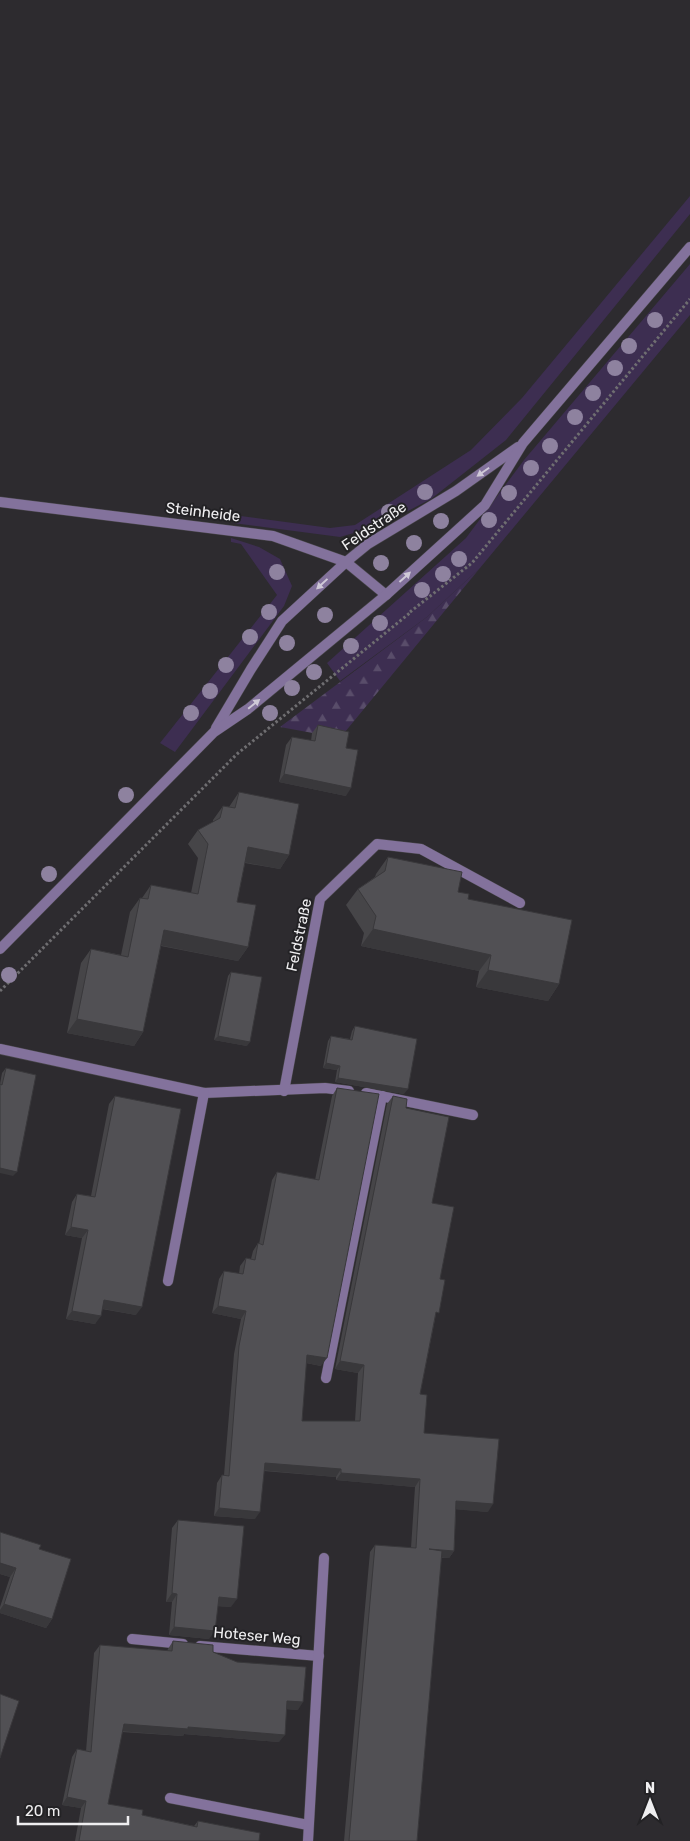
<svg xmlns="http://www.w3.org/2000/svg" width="690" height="1841" font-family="Rubik,sans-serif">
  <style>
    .green { fill: #3d2e51 }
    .forest { fill: url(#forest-firs) }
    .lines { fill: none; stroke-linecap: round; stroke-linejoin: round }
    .minor-casing { stroke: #48464a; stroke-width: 11 }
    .path { stroke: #6f6e71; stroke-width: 3; stroke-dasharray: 2.5 2.5; stroke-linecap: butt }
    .minor { stroke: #83729c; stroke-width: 10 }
    .tree { fill: #8e829f }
    .wall { fill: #464548 }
    .shaded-wall { fill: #39383b }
    .building { fill: #515054; stroke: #39383b }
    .oneway { fill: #cfc9d7 }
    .labels { text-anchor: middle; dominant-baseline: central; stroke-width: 4; stroke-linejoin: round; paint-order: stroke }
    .street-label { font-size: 15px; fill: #efeef0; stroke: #232225 }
  </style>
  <defs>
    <pattern id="forest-firs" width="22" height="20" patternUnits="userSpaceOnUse" patternTransform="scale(1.25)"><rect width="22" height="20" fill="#3d2e51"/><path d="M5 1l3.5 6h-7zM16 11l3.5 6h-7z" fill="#594d6a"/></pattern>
  </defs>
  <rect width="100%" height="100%" fill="#2d2b2f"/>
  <!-- green -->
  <g class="green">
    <path d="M690,196V214L506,440L431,499L381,525L340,537L233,523V515L330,528L355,525L471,450L522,398Z"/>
    <path d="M690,264V315L480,568L427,617L340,681L327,663L466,538L524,460Z"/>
    <path d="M231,538L259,547L280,559L292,586L284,606L175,752L160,743L277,595L241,544L231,542Z"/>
  </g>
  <!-- forest -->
  <path class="forest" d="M480,568L340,738L280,727L427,617Z"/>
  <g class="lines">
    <defs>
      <g id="minor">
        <path d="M0,502L273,536L346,562L386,595"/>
        <path d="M216,728L251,669L282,621L346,562L368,544L456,491L518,447"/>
        <path d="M0,949L214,732L248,709L386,595L485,505L523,443L690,247"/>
        <path d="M0,1049L204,1093L325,1088L349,1091"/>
        <path d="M284,1091L320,899L377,844L421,849L520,903"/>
        <path d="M366,1093L473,1115"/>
        <path d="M168,1281L204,1093"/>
        <path d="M326,1378L382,1096"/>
        <path d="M132,1639L183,1644"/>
        <path d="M200,1646L319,1656"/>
        <path d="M170,1798L308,1825"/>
        <path d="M308,1841L324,1558"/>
      </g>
    </defs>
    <!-- minor casing -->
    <use href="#minor" class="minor-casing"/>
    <!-- path -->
    <g class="path">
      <path d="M410,612L472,563L690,299"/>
      <path d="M0,991L237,754L411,612"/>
    </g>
    <!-- minor -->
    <use href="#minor" class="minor"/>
  </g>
  <!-- trees -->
  <g class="tree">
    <circle cx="655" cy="320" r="8"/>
    <circle cx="629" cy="346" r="8"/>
    <circle cx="615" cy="368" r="8"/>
    <circle cx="593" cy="393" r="8"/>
    <circle cx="575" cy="417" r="8"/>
    <circle cx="550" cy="446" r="8"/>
    <circle cx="531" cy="468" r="8"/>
    <circle cx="425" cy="492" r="8"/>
    <circle cx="509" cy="493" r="8"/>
    <circle cx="389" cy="512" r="8"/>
    <circle cx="489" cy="520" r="8"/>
    <circle cx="441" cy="521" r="8"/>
    <circle cx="414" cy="543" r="8"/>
    <circle cx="459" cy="559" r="8"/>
    <circle cx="381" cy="563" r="8"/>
    <circle cx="277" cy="572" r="8"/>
    <circle cx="443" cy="574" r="8"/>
    <circle cx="422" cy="590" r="8"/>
    <circle cx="269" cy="612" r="8"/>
    <circle cx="325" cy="615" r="8"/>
    <circle cx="380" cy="623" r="8"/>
    <circle cx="250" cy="637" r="8"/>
    <circle cx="287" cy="643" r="8"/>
    <circle cx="351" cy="646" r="8"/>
    <circle cx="226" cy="665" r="8"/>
    <circle cx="314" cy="672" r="8"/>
    <circle cx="292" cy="688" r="8"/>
    <circle cx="210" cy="691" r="8"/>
    <circle cx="191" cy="713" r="8"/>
    <circle cx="270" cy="713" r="8"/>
    <circle cx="126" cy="795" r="8"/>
    <circle cx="49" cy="874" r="8"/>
    <circle cx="9" cy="975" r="8"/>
  </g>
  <!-- wall -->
  <g class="wall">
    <path d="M318,725L346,748V796L279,782L286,745L292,737L311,741L312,733Z"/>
    <path d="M239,792L289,855L280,869L245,863L237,902L248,947L238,961L161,946L143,1032L134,1046L67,1033L81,963L91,949L121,955L130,912L140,898H142L151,885L191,893L198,858L188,844L198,830L213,822V820L223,806L229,807Z"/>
    <path d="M388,857L458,892L468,899L559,984L548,1001L476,987L479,971L361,946L364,933L346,905L358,889L375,877L376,874Z"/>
    <path d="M231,972L247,1046L214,1040L228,976Z"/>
    <path d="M355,1026L404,1094L335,1082L337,1070L323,1068L328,1041L331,1036L350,1039L352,1031Z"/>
    <path d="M6,1068L13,1176L0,1084L2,1073Z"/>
    <path d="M337,1088L321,1366L306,1363L302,1421H355L358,1373L335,1369L387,1104L393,1096L406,1108L432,1203L440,1279L435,1319L420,1394L424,1433L488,1512L456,1509L454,1551L449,1558H441L417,1841H344L370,1552L375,1545L411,1548L415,1487L336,1480V1477L264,1471L255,1519L214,1516L217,1483L222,1475H224L234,1354L241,1319L212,1313L219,1279L224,1271L239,1274L240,1266L246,1258L251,1259L253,1251L258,1243L259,1244L272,1180L277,1172L315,1180L332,1096Z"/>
    <path d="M115,1096L136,1315L102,1309L95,1324L66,1319L82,1238L65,1235L72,1202L77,1194L91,1196L109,1104Z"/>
    <path d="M178,1520L231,1607L218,1606L209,1639L169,1635L172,1602H166L172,1528Z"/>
    <path d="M39,1549L52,1619L46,1628L0,1613V1607L10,1577L0,1574Z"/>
    <path d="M173,1641L213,1652L298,1710L287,1709L279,1742L184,1734L183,1736L122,1732L108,1804L142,1815L194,1826L198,1821L259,1841H75L81,1808L62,1805L72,1757L77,1749L86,1751L94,1653L100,1645L167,1651L168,1649Z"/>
  </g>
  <!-- shaded-wall -->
  <g class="shaded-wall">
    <path d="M284,774L351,788L346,796L279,782Z"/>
    <path d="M248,847L289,855L280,869L238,861Z"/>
    <path d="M373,929L491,955L479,971L361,946Z"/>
    <path d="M164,930L248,947L238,961L154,944Z"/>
    <path d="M488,970L559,984L548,1001L476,987Z"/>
    <path d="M77,1019L143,1032L134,1046L67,1033Z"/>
    <path d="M218,1036L250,1042L247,1046L214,1040Z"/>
    <path d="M326,1063L340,1066L337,1070L323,1068Z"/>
    <path d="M338,1078L408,1089L404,1094L335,1082Z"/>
    <path d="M0,1168L17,1172L13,1176L0,1173Z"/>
    <path d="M71,1227L88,1230L82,1238L65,1235Z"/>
    <path d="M104,1300L142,1307L136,1315L99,1308Z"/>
    <path d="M218,1306L246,1311L241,1319L212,1313Z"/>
    <path d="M72,1311L101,1316L95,1324L66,1319Z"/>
    <path d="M307,1355L327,1358L321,1366L302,1362Z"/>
    <path d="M340,1361L364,1365L358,1373L335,1369Z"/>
    <path d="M265,1463L341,1469L336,1477L260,1470Z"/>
    <path d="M341,1473L420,1479L415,1487L336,1480Z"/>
    <path d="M456,1501L493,1504L488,1512L451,1509Z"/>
    <path d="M219,1508L260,1512L255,1519L214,1516Z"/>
    <path d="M429,1549L454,1551L449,1558L424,1557Z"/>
    <path d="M0,1563L16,1568L10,1577L0,1574Z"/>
    <path d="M172,1593L177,1594L172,1602H166Z"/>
    <path d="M219,1597L237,1599L231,1607L213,1606Z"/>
    <path d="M4,1604L52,1619L46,1628L0,1613V1610Z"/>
    <path d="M174,1627L215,1631L209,1639L169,1635Z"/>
    <path d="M287,1701L303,1702L298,1710L282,1709Z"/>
    <path d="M124,1724L188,1727L285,1735L279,1742L184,1734L183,1736L119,1731Z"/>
    <path d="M67,1797L86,1801L81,1808L62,1805Z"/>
  </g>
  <!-- building -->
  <g class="building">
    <path d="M318,725L349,732L346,748L358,750L351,788L284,774L292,737L315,741Z"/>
    <path d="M239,792L299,804L289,855L248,847L237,902L256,905L248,947L164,930L143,1032L77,1019L91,949L128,957L140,898L148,899L151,885L198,894L208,844L198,830L220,818L223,806L235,808Z"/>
    <path d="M388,857L462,872L458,892L469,894L468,899L572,920L559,984L488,970L491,955L373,929L376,916L358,889L385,871Z"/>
    <path d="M231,972L262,977L250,1042L218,1036Z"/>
    <path d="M355,1026L417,1039L408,1089L338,1078L340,1066L326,1063L331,1036L352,1040Z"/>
    <path d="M6,1068L36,1075L17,1172L0,1168V1084L2,1085Z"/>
    <path d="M337,1088L379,1094L327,1358L307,1355L302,1421H360L364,1365L340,1361L393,1096L407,1099L406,1108L449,1117L432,1203L454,1207L440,1279L445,1280L439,1313L436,1312L420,1394L427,1395L424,1433L499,1439L493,1504L456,1501L454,1551L429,1549L442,1551L417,1841H349L375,1545L416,1548L420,1479L341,1473V1469L265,1463L260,1512L219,1508L222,1475L229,1476L239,1346L246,1311L218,1306L224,1271L243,1274L246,1258L255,1260L258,1243L263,1245L277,1172L319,1180Z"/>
    <path d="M115,1096L181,1109L142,1307L104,1300L101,1316L72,1311L88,1230L71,1227L77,1194L95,1197Z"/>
    <path d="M178,1520L244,1526L237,1599L219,1597L215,1631L174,1627L177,1594L172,1593Z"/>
    <path d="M0,1532L41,1545L39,1549L71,1559L52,1619L4,1604L16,1568L0,1563Z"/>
    <path d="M173,1641L213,1645V1652L237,1662L306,1667L303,1702L287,1701L285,1735L188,1727V1729L124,1724L108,1804L143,1810L142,1815L197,1827L198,1821L260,1833L259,1841H79L86,1801L67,1797L77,1749L91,1752L100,1645L172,1651Z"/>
    <path d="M0,1694L19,1701L0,1758Z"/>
  </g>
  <!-- one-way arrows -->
  <defs><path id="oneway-solid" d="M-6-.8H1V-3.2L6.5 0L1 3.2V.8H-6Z" transform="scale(1.25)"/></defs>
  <g class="oneway">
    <use href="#oneway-solid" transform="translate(483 472) rotate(145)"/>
    <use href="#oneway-solid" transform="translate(405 577) rotate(-42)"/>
    <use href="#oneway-solid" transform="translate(322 584) rotate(137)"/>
    <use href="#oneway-solid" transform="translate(254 704) rotate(-39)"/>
  </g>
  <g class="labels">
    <!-- street labels -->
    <g class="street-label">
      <text transform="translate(203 512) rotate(7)">Steinheide</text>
      <text transform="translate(374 526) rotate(-34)">Feldstraße</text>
      <text transform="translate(299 935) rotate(-78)">Feldstraße</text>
      <text transform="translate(257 1636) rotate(5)">Hoteser Weg</text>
    </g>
  </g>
  <!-- north arrow -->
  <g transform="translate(650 1801)" stroke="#232225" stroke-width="4" paint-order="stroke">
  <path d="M0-4L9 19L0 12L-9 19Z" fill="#efeef0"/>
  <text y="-8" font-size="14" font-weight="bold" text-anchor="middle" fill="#efeef0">N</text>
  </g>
  <!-- scale -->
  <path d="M18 1816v8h110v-8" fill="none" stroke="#efeef0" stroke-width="2.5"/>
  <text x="25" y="1816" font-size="15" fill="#efeef0" stroke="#232225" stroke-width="4" paint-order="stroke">20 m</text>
</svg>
